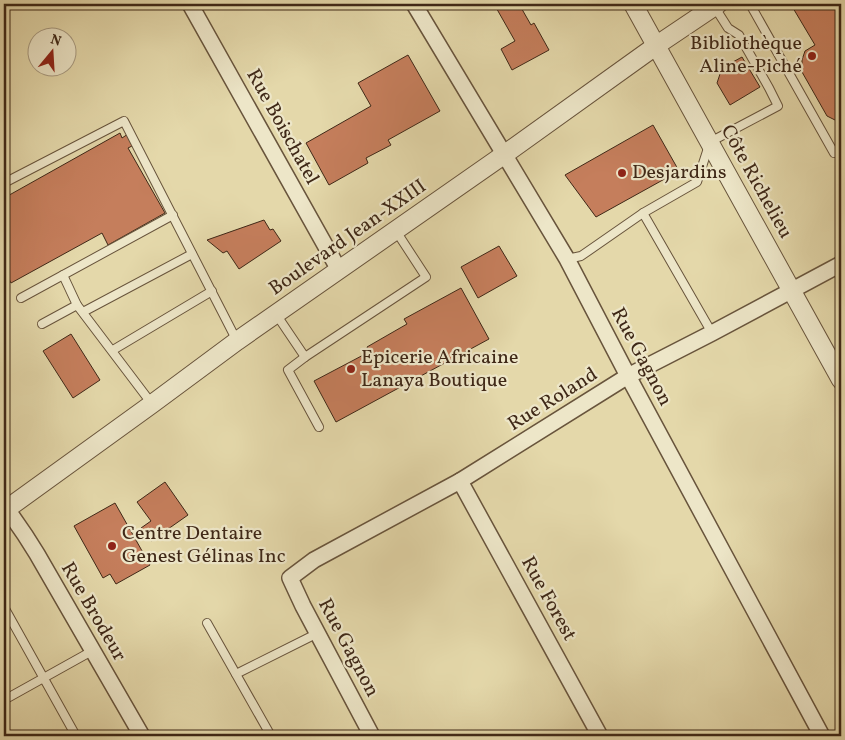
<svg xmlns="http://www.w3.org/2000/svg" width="845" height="740" font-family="Vollkorn,serif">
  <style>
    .building { fill: #c57e5c; stroke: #3f2817 }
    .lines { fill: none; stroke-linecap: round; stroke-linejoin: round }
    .service-casing { stroke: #68543c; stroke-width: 10 }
    .minor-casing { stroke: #68543c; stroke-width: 18 }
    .tertiary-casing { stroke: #68543c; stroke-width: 20 }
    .service { stroke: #ede6c8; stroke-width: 8 }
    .minor { stroke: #ede6c8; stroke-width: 15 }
    .tertiary { stroke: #ede6c8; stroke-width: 18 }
    .poi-dot { fill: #8f2418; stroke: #ede6c8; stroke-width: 2 }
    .labels { text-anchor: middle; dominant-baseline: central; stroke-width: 4.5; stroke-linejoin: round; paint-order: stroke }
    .poi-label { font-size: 20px; fill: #3f2817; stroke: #ede6c8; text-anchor: start }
    .street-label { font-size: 20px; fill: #3f2817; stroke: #ede6c8 }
  </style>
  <rect width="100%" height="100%" fill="#e4d8aa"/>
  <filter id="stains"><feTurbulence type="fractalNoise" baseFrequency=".004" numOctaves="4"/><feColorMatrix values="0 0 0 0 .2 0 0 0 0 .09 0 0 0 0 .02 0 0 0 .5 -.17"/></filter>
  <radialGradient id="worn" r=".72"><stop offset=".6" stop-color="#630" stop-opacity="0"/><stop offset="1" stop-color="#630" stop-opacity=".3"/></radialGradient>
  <!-- building -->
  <g class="building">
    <path d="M494,4H519L531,25L534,23L549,50L512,70L501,49L515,41Z"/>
    <path d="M800,4H841V121H837L827,116L802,72V60L805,51L815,45L793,8Z"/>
    <path d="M408,55L440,111L388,140L391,145L366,158L368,163L329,185L306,143L371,106L358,83Z"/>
    <path d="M742,57L760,87L730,105L717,83L722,68Z"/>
    <path d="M653,125L679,171L596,217L565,175Z"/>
    <path d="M120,133L122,138L128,134L134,145L128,148L165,213L108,245L102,233L11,283L4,270V198Z"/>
    <path d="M264,220L270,230L273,229L281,241L239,269L227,251L223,253L207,240Z"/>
    <path d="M499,246L517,276L478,298L461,267Z"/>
    <path d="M461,288L489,339L336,422L314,381L369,352L367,347L407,324L404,319Z"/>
    <path d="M71,334L100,380L73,398L43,351Z"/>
    <path d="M165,482L188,515L151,541L141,528L151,521L137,502Z"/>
    <path d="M115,503L150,565L116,584L110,574L103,578L74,526Z"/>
  </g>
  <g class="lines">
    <defs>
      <g id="service">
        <path d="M750,4L834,153L841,149"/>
        <path d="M4,183L124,121L237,341"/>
        <path d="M643,213L712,333"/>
        <path d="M567,259L581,256L643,213L697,182L710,142L778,106L769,88L739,35L728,28L714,6"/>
        <path d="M63,275L77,305L152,404"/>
        <path d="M21,298L173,215"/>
        <path d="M83,312L192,254"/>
        <path d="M276,314L305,357L426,277L396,231"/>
        <path d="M42,324L77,305"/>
        <path d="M113,350L212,291"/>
        <path d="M305,357L288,370L319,427"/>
        <path d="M4,607L76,736"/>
        <path d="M207,623L271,736"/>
        <path d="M236,674L318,633"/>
        <path d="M4,700L92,651"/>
      </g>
      <g id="minor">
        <path d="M190,4L339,270"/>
        <path d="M414,4L567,259L628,376L822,736"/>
        <path d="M460,481L600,736"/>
        <path d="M7,509L25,535L37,554L142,736"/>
        <path d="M372,736L303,606L290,578L314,560L460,481L628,376L712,333L841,264"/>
      </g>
      <g id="tertiary">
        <path d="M633,4L841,380"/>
        <path d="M4,511L152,404L237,341L505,154L657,45L718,4"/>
      </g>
    </defs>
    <!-- service casing -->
    <use href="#service" class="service-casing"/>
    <!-- minor casing -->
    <use href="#minor" class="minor-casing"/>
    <!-- tertiary casing -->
    <use href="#tertiary" class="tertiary-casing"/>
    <!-- service -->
    <use href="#service" class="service"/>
    <!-- minor -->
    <use href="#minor" class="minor"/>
    <!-- tertiary -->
    <use href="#tertiary" class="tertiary"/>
  </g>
  <!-- markers -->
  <g class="poi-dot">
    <circle cx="812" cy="56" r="5"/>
    <circle cx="622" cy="173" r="5"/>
    <circle cx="351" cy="369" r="5"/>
    <circle cx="112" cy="546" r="5"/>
  </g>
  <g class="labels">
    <!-- poi labels -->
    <g class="poi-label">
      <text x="802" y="44" text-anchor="end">Bibliothèque<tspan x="802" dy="23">Aline-Piché</tspan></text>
      <text x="632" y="173">Desjardins</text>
      <text x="361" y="358">Epicerie Africaine<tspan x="361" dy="23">Lanaya Boutique</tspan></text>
      <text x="122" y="534">Centre Dentaire<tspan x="122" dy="23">Genest Gélinas Inc</tspan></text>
    </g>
    <!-- street labels -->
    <g class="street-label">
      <text transform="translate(282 127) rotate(61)">Rue Boischatel</text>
      <text transform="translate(756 182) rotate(61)">Côte Richelieu</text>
      <text transform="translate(348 238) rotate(-35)">Boulevard Jean-XXIII</text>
      <text transform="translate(641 357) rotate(62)">Rue Gagnon</text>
      <text transform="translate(553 400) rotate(-32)">Rue Roland</text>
      <text transform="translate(548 599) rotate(61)">Rue Forest</text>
      <text transform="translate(93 612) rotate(60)">Rue Brodeur</text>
      <text transform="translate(348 648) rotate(62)">Rue Gagnon</text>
    </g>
  </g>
  <!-- margin -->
  <rect width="845" height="740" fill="none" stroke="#e4d8aa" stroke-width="20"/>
  <rect x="5" y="5" width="835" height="730" fill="none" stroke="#3f2817" stroke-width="2.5"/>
  <rect x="10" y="10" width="825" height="720" fill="none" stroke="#3f2817"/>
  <!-- north arrow -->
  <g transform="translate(52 52) rotate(18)"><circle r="24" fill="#ede6c8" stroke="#a79a81"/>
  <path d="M0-4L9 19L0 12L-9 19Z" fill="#8f2418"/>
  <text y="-8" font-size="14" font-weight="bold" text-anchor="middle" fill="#3f2817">N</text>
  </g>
  <rect width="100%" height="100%" filter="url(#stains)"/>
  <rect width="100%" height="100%" fill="url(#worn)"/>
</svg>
